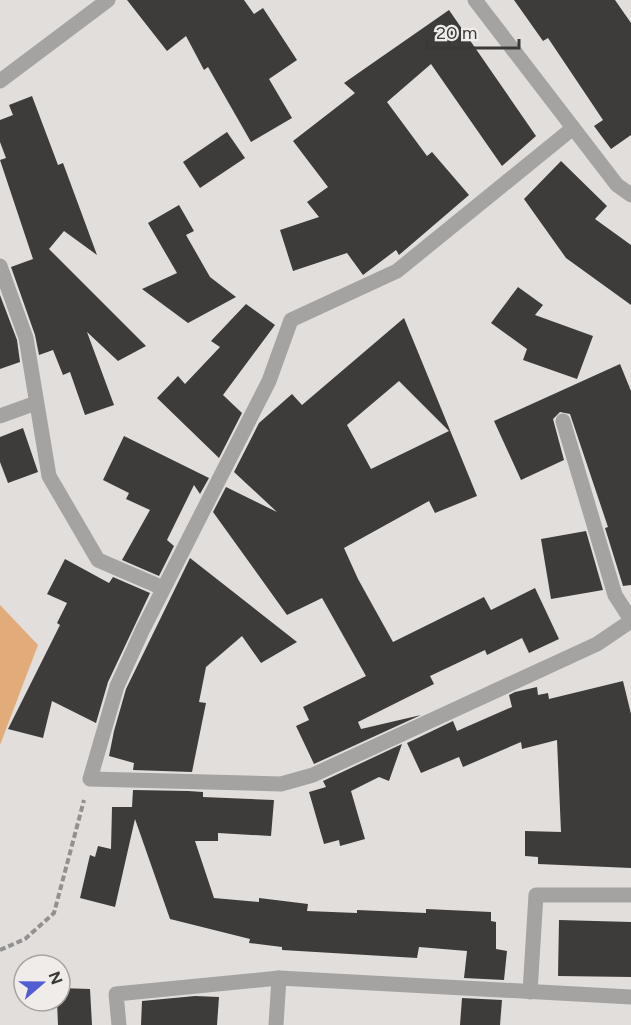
<svg xmlns="http://www.w3.org/2000/svg" width="631" height="1025" font-family="Figtree,sans-serif">
  <style>
    .green { fill: #e1ac7a }
    .building { fill: #3e3c3a; fill-rule: evenodd }
    .lines { fill: none; stroke-linecap: round; stroke-linejoin: round }
    .path { stroke: #939190; stroke-width: 4; stroke-dasharray: 6 3; stroke-linecap: butt }
    .street { stroke: #a4a3a2; stroke-width: 15 }
  </style>
  <rect width="100%" height="100%" fill="#e1dedc"/>
  <!-- green -->
  <path class="green" d="M0,605L38,645L0,745Z"/>
  <!-- building -->
  <g class="building">
    <path d="M127,0H244L254,14L263,8L297,60L269,79L292,118L251,142L208,67L204,70L186,36L167,51Z"/>
    <path d="M514,0H615L631,23V135L611,149L594,126L603,120L548,38L543,41Z"/>
    <path d="M449,10L536,136L502,166L431,64L387,102L427,156L432,152L469,195L399,255L396,250L363,275L347,253L293,271L280,230L319,217L307,202L328,187L293,141L355,93L344,83Z"/>
    <path d="M32,96L58,165L63,163L97,255L64,231L49,249L146,346L118,361L87,332L114,405L85,415L70,372L63,375L53,350L39,355L35,335L11,267L33,259L0,160L6,158L0,142V120L13,115L9,105Z"/>
    <path d="M227,132L245,158L200,188L183,162Z"/>
    <path d="M561,161L607,206L595,219L631,245V305L566,258L524,199Z"/>
    <path d="M179,205L194,231L186,235L210,277L236,297L188,323L142,289L177,273L148,223Z"/>
    <path d="M518,287L543,305L535,315L593,336L577,379L523,360L527,349L491,323Z"/>
    <path d="M0,295L17,340L20,362L0,369Z"/>
    <path d="M246,304L275,325L223,395L242,413L219,458L157,398L178,376L185,384L220,347L211,341Z"/>
    <path d="M404,318L477,496L435,513L429,501L344,548L358,579L393,642L484,597L491,610L535,588L559,639L529,653L522,638L487,655L485,650L430,676L434,684L358,722L361,729L421,715L314,764L296,726L309,720L303,707L366,676L322,598L287,615L213,512L226,487L277,512L234,472L259,423L292,394L302,405ZM399,381L449,431L371,469L347,425Z"/>
    <path d="M620,364L631,391V585L623,586L605,528L608,527L570,414L560,412L553,419L564,460L521,480L494,421Z"/>
    <path d="M23,428L38,472L8,483L0,462V437Z"/>
    <path d="M124,436L209,478L200,494L194,485L167,540L174,546L159,576L122,560L150,510L126,499L129,493L103,480Z"/>
    <path d="M586,531L603,590L551,599L541,539Z"/>
    <path d="M190,558L297,642L261,663L242,636L206,667L199,702L206,703L192,772L133,770L134,763L109,756L114,731L126,689Z"/>
    <path d="M65,559L109,583L113,577L150,593L108,682L96,723L52,701L43,738L8,729L60,625L57,623L67,603L47,594Z"/>
    <path d="M623,681L631,714V868L538,864V857L525,856V831L561,832L557,740L522,749L521,742L463,767L459,757L421,773L407,743L453,721L457,731L512,707L509,695L515,692L537,687L538,695L548,693L549,699Z"/>
    <path d="M402,744L389,781L379,777L351,791L365,839L340,846L339,840L324,844L309,792L326,787L323,781Z"/>
    <path d="M133,790L188,791L203,792V797L274,800L271,836L218,833V841H195L214,898L259,902V898L308,904L307,911L357,913V910L426,913V909L491,912V921L496,922V949L507,951L504,980L464,978L467,951L419,947L417,958L282,950V947L249,943L250,939L170,919L135,819L115,907L80,898L90,855L95,857L98,846L111,849L112,807H132Z"/>
    <path d="M559,920L631,922V977L558,976Z"/>
    <path d="M60,988L90,989L92,1025H58L57,1001H60Z"/>
    <path d="M195,996L219,997L217,1025H141L142,1001Z"/>
    <path d="M462,998L502,1000L500,1025H460Z"/>
  </g>
  <g class="lines">
    <!-- path -->
    <path class="path" d="M0,950L25,939L54,913L84,800"/>
    <!-- street -->
    <g class="street">
      <path d="M475,0L617,185L631,195"/>
      <path d="M0,81L108,0"/>
      <path d="M573,128L397,271L291,320L269,381L143,629L117,686L90,779L281,784L313,775L597,644L631,621"/>
      <path d="M0,266L26,338L49,476L98,560L163,588"/>
      <path d="M0,416L36,403"/>
      <path d="M563,421L615,595L631,620"/>
      <path d="M530,992L536,895H631"/>
      <path d="M119,1025L116,994L279,978L631,997"/>
      <path d="M276,1025L279,978"/>
    </g>
  </g>
  <!-- north arrow -->
  <g transform="translate(42 983) rotate(70)"><circle r="28" fill="#efece9" stroke="#a7a4a2" stroke-width="1.5"/>
  <path d="M0-4.5L10 22L0 15L-10 22Z" fill="#515dd3"/>
  <text y="-9" font-size="16" font-weight="bold" text-anchor="middle" fill="#3a3938">N</text>
  </g>
  <!-- scale -->
  <path d="M427 39v9h92v-9" fill="none" stroke="#3a3938" stroke-width="3"/>
  <text x="436" y="39" font-size="18" fill="#3a3938" stroke="#efece9" stroke-width="4.5" paint-order="stroke">20 m</text>
</svg>
